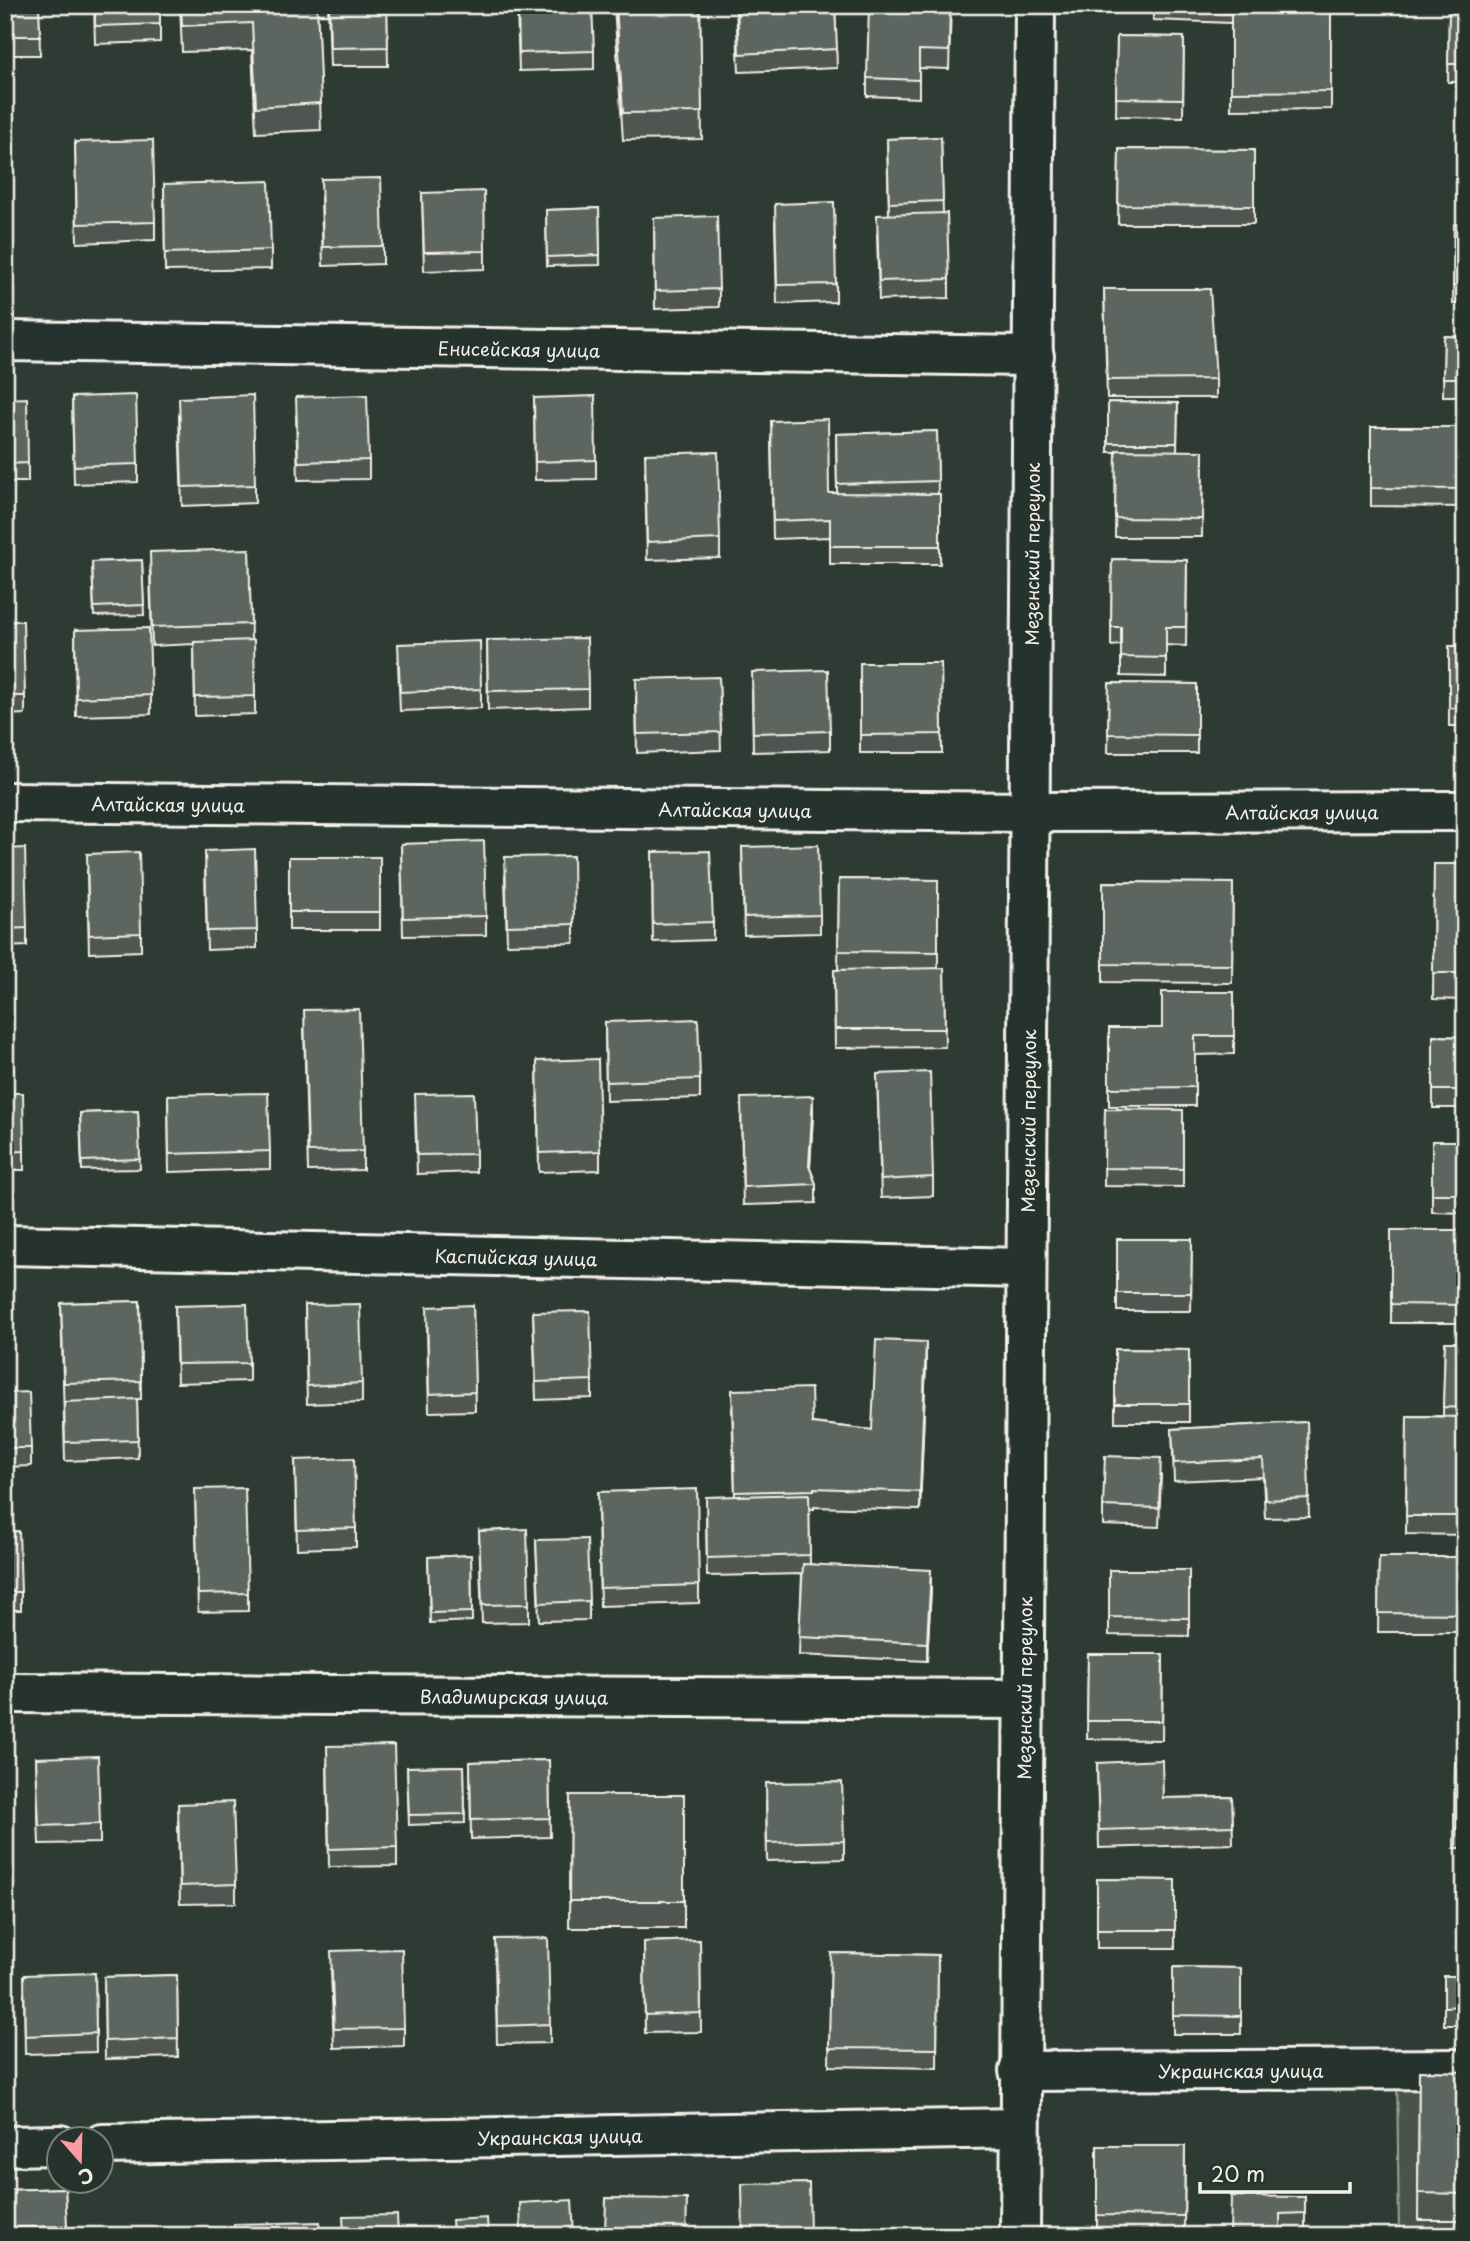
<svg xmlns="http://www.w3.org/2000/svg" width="1470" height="2241" font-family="'Playpen Sans',sans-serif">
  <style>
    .green { fill: #48524c; stroke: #9ea29a; stroke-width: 2 }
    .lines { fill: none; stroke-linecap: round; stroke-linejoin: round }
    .street-casing { stroke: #f4f1e8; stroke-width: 44 }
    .secondary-casing { stroke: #f4f1e8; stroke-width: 44 }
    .street { stroke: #26332d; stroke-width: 38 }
    .secondary { stroke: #26332d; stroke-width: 38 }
    .wall { fill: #4f5751; stroke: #f4f1e8; stroke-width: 2 }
    .shaded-wall { fill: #404742; stroke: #f4f1e8; stroke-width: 2 }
    .building { fill: #5c655e; stroke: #f4f1e8; stroke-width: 2 }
    .labels { text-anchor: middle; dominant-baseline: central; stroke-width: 5; stroke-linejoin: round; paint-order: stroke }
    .street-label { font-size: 18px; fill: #f4f1e8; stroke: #26332d }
  </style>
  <rect width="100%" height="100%" fill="#2e3b34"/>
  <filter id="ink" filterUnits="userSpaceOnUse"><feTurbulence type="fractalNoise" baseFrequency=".0143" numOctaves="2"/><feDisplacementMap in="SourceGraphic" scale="14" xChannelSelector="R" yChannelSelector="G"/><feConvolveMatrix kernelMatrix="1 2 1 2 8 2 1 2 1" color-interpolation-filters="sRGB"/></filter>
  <g filter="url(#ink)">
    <!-- green -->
    <path class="green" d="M1397,2070L1465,2071V2236H1399Z"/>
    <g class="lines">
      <defs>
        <g id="street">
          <path id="s1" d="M5,341L1034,356"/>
          <path id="s2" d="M5,802L1029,812L1465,811"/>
          <path id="s3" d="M5,1245L1025,1268"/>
          <path id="s4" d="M5,1693L1022,1699"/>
          <path id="s5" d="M1019,2071L1465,2069"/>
          <path id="s6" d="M102,2144L1019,2128"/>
          <path d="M5,2146L60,2145"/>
        </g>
        <g id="secondary">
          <path id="s7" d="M1020,2236L1035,5"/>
        </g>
      </defs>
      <!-- street casing -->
      <use href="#street" class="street-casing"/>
      <!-- secondary casing -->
      <use href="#secondary" class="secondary-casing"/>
      <!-- street -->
      <use href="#street" class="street"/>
      <!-- secondary -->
      <use href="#secondary" class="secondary"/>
    </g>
    <!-- wall -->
    <g class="wall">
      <path d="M5,5H39L40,55H5Z"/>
      <path d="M94,5H160V42L95,44Z"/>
      <path d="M180,5H317L321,130L256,133L252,50L182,52Z"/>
      <path d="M328,5H387L388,66H330Z"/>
      <path d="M517,5L594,51V69L519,71Z"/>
      <path d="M614,5H700L702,139L623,140Z"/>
      <path d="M736,5H835L837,68L739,72Z"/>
      <path d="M951,5L949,69L919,68V98L867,96V78Z"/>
      <path d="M1153,5H1331V109L1231,110V23L1153,20Z"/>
      <path d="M1449,11H1465V82H1448Z"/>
      <path d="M1117,36L1184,37L1183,117L1116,116Z"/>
      <rect x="1461" y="118" width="4" height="82"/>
      <path d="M941,137L943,213L949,279V298L879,300L877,234L889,215L887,139Z"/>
      <path d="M75,142L155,222V240L77,243Z"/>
      <path d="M1119,149L1254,150V224H1118Z"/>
      <path d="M164,184L271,250V269L165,271Z"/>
      <path d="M422,193L485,251V269L424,271Z"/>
      <path d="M321,198L383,246V264L323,266Z"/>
      <path d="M599,208L600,265L547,266L546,210Z"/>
      <path d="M654,218L719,289V307L655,309Z"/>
      <path d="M775,223L836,284V302L777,304Z"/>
      <path d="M1454,224H1465V304H1453Z"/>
      <path d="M1104,289L1216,379V398H1107Z"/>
      <path d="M1444,336L1465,337V396H1443Z"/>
      <path d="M72,397L138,464V482L74,484Z"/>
      <path d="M534,398L596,460V479L535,480Z"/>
      <path d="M5,399L28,463V482H5Z"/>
      <path d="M1108,402L1178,403L1177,451H1203L1202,537H1115L1116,452H1108Z"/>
      <path d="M179,416L255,485V503L182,506Z"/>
      <path d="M296,416L369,460V479L298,480Z"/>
      <path d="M1371,427H1465V507L1371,506Z"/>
      <path d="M937,431L938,494H940V564H830V537L773,539L771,439L829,493H837L836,434Z"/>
      <path d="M645,472L720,539V558L647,560Z"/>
      <rect x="1462" y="541" width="3" height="72"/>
      <path d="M249,549L251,640L255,696V714L195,716L194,644L152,646L150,571Z"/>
      <path d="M1112,559L1187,560L1186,646L1166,645V677L1121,676V645L1111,646Z"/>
      <path d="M142,560L144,615L94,616L92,562Z"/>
      <path d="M5,621L25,696V714L5,715Z"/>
      <path d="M75,630L151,695V714L76,716Z"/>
      <path d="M487,640L588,689V707L488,710Z"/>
      <rect x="1449" y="646" width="16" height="80"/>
      <path d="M398,662L481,689V708L400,711Z"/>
      <path d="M860,663H941L942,753H860Z"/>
      <path d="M719,677L721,750L637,753L636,697Z"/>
      <path d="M1109,683L1197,684V753H1108Z"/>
      <path d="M752,691L830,731V750L753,752Z"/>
      <path d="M401,844L486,916V935L403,936Z"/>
      <path d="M742,847L820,915V933L744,935Z"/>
      <path d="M5,849L27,928V946L5,947Z"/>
      <rect x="289" y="857" width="91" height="73"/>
      <path d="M1434,864H1465V1000L1433,999Z"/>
      <path d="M205,869L257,930V948L207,950Z"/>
      <path d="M652,871L713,922V940L653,942Z"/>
      <path d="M87,872L141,933V951L89,953Z"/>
      <path d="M505,876L574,924V943L507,944Z"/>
      <path d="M839,879L938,880V968H944L945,1047L835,1048L834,970H838Z"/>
      <path d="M1103,882L1233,883L1232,983L1103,982Z"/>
      <path d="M1234,992V1054L1195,1055V1106H1109V1028H1162Z"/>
      <path d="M605,1022L700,1079V1098L606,1101Z"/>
      <path d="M304,1028L363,1151V1170L308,1171Z"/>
      <path d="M1433,1036L1465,1037V1108H1433Z"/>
      <path d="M537,1061L600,1151V1170L539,1172Z"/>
      <path d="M877,1074L933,1177V1196L881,1198Z"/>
      <path d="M5,1093L24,1151V1170H5Z"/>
      <path d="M168,1095L270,1151V1169L169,1172Z"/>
      <path d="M1105,1109L1183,1110V1187L1104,1186Z"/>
      <path d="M138,1111L140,1169L82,1170L80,1113Z"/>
      <path d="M415,1113L476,1154V1172L417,1174Z"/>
      <path d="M813,1114L810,1168L816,1184V1203L743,1205L741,1117Z"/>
      <path d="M1432,1141H1465V1213L1432,1212Z"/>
      <rect x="1391" y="1230" width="74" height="93"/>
      <path d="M1117,1239H1192L1191,1311H1117Z"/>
      <path d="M140,1301L141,1399H137L138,1458L65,1461L61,1303Z"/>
      <path d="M305,1305L362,1383V1402L307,1404Z"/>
      <path d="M473,1305L475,1411L429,1412L427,1326Z"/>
      <path d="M175,1306L249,1363V1381L177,1383Z"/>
      <path d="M533,1312L592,1380V1398L536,1400Z"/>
      <path d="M1445,1342H1465V1535L1406,1534L1407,1416H1443Z"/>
      <path d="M1115,1349L1189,1350V1422H1115Z"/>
      <path d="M926,1361L920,1510L814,1507V1509H809L810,1564L931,1588L927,1661L799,1655L802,1574L707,1576L706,1515L735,1496L732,1408L812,1423L872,1430Z"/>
      <path d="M5,1393L31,1448V1466L5,1467Z"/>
      <path d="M1307,1422L1309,1517L1265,1518L1263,1477L1174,1481L1172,1429Z"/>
      <path d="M295,1460L356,1528V1547L297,1549Z"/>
      <path d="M1161,1476L1159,1527L1103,1525V1506Z"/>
      <path d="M195,1489L248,1593V1611L198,1612Z"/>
      <path d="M598,1511L699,1585V1603L600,1606Z"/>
      <path d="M479,1531L529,1604V1622L482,1623Z"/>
      <path d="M5,1532L21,1592V1610H5Z"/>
      <path d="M536,1540L589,1601V1620L539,1621Z"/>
      <path d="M471,1555L472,1621L430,1623L428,1557Z"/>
      <path d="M1379,1557H1465V1632H1378Z"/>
      <path d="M1109,1570H1189V1636L1109,1635Z"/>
      <path d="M1088,1654H1163L1162,1740L1087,1739Z"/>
      <path d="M36,1758L100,1824V1843L39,1844Z"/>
      <path d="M549,1760L550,1837L471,1839L470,1762Z"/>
      <path d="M1455,1762H1465V1848H1454Z"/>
      <path d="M1097,1763L1163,1798L1232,1797L1233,1844L1099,1848Z"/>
      <path d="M327,1765L397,1847V1866L329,1867Z"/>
      <path d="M464,1766L465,1823L409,1825L407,1767Z"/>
      <path d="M570,1795H684V1928H569Z"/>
      <path d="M766,1802L844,1841V1859L767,1861Z"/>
      <path d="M178,1822L236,1884V1903L180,1904Z"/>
      <rect x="1462" y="1869" width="3" height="85"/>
      <path d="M1097,1879L1175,1880V1948H1097Z"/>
      <path d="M700,1940L701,2032L645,2033L644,1942Z"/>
      <path d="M831,1953L938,1955L937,2068L829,2066Z"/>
      <path d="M495,1958L550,2024V2043L497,2044Z"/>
      <path d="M1173,1967L1241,1968V2034H1173Z"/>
      <path d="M331,1970L404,2028V2046L334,2048Z"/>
      <path d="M95,1973L96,2052L25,2054L24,1993Z"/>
      <path d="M177,1975L178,2057L105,2059L104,1977Z"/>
      <path d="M1444,1976H1465V2060H1463V2025H1444Z"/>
      <path d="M1419,2071L1465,2072V2220H1418Z"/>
      <path d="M1097,2146H1185L1184,2234H1097Z"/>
      <path d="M65,2188L67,2236H5V2190Z"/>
      <path d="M1305,2197V2232H1280L1230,2236Z"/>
    </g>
    <!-- shaded-wall -->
    <g class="shaded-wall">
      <path d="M813,1096V1114L809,1184V1166Z"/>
      <path d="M926,1342V1361L920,1510V1492Z"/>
      <path d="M931,1570V1588L927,1661V1643Z"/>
    </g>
    <!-- building -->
    <g class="building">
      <path d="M5,5H39L40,36H5Z"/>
      <path d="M95,5H160V24L95,26Z"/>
      <path d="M181,5H317L321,103L256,107L252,23L182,26Z"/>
      <path d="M329,5H387L388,47L330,48Z"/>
      <path d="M518,5H592L594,51L519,53Z"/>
      <path d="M616,5H700L702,112L623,113Z"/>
      <path d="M737,5H835L837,49L739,54Z"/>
      <path d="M869,5H950L949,51L919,50V80L867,78Z"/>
      <path d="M1153,5H1231V13L1153,10Z"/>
      <path d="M1231,5H1331V91L1231,92Z"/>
      <path d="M1449,11H1465V64H1448Z"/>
      <path d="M1117,36L1184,37L1183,99L1116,98Z"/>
      <rect x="1461" y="118" width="4" height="63"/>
      <path d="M941,137L943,201L889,203L887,139Z"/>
      <path d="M153,140L155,222L77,224L75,142Z"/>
      <path d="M1119,149L1254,150V206L1118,205Z"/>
      <path d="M381,178L383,246L323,247L321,179Z"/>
      <path d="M269,181L271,250L165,253L164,184Z"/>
      <path d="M484,191L485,251L424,252L422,193Z"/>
      <path d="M834,202L836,284L777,285L775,204Z"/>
      <path d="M599,208L600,255L547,257L546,210Z"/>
      <path d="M947,213L949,279L879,281L877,215Z"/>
      <path d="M717,216L719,289L655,291L654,218Z"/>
      <path d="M1454,224H1465V286H1453Z"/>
      <path d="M1104,289H1210L1216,379L1107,380Z"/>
      <path d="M1444,336L1465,337V378H1443Z"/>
      <path d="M136,395L138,464L74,466L72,397Z"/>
      <path d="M253,395L255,485L182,487L179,398Z"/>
      <path d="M367,395L369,460L298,462L296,397Z"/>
      <path d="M595,396L596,460L535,462L534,398Z"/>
      <path d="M27,398L28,463L5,464V399Z"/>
      <path d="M1108,402L1178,403L1177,443H1108Z"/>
      <path d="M828,419L829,493L940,494V546H830V519L773,521L771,421Z"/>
      <path d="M1371,427H1465V489L1371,488Z"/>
      <path d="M937,431L938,481L837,484L836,434Z"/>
      <path d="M1116,450L1203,451L1202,519L1115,518Z"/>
      <path d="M718,452L720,539L647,542L645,454Z"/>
      <rect x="1462" y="541" width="3" height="54"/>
      <path d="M249,549L251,624L152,627L150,552Z"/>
      <path d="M1112,559L1187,560L1186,627H1166V658L1121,657V627H1111Z"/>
      <path d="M142,560L144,605L94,607L92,562Z"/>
      <path d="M5,621H23L25,696H5Z"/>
      <path d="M149,628L151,695L76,698L75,630Z"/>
      <path d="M587,638L588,689L488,691L487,640Z"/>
      <path d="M254,640L255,696L195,697L194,642Z"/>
      <path d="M480,641L481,689L400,692L398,644Z"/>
      <rect x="1449" y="646" width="16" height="62"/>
      <path d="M860,663H941L942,734L860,735Z"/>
      <path d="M828,670L830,731L753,733L752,672Z"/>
      <path d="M719,677L721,732L637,734L636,679Z"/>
      <path d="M1109,683L1197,684V735L1108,734Z"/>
      <path d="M484,841L486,916L403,918L401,844Z"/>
      <path d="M818,845L820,915L744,917L742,847Z"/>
      <path d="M25,848L27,928L5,929V849Z"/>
      <path d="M255,849L257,930L207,931L205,851Z"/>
      <path d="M710,851L713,922L653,924L652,852Z"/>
      <path d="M139,852L141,933L89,935L87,854Z"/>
      <path d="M573,856L574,924L507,926L505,857Z"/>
      <rect x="289" y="857" width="91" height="55"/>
      <path d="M1434,864H1465V973H1433Z"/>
      <path d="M839,879L938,880V952L838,951Z"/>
      <path d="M1103,882L1233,883L1232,965L1103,964Z"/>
      <path d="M944,968L945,1029H835L834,970Z"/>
      <path d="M1162,992H1234V1036H1195V1087L1109,1088V1028H1162Z"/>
      <path d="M359,1009L363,1151L308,1152L304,1010Z"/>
      <path d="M698,1019L700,1079L606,1082L605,1022Z"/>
      <path d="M1433,1036L1465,1037V1090H1433Z"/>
      <path d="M598,1059L600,1151L539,1153L537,1061Z"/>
      <path d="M930,1072L933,1177L881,1180L877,1074Z"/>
      <path d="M5,1093H23L24,1151L5,1152Z"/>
      <path d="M268,1093L270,1151L169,1154L168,1095Z"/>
      <path d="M474,1093L476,1154L417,1155L415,1094Z"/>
      <path d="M813,1096L809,1166L816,1184L743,1187L741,1098Z"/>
      <path d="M1105,1109L1183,1110V1169L1104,1168Z"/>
      <path d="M138,1111L140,1159L82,1161L80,1113Z"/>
      <rect x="1432" y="1141" width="33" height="53"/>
      <path d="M1391,1230H1465V1305L1391,1304Z"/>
      <path d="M1117,1239H1192L1191,1293H1117Z"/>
      <path d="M140,1301L141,1381L64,1383L61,1303Z"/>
      <path d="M247,1304L249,1363L177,1364L175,1306Z"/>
      <path d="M360,1304L362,1383L307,1386L305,1305Z"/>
      <path d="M473,1305L475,1392L429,1394L427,1307Z"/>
      <path d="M590,1311L592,1380L536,1382L533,1312Z"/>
      <path d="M876,1340L926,1342L920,1492L814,1488V1490L735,1492L732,1390L811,1388L812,1423L872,1430Z"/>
      <path d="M1445,1342H1465V1408L1443,1407Z"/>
      <path d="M1115,1349L1189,1350V1404H1115Z"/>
      <path d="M29,1392L31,1448H5V1393Z"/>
      <path d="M137,1399L138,1440L65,1442L64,1402Z"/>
      <path d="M1407,1416L1465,1417V1516H1406Z"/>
      <path d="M1307,1422L1309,1498L1265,1500L1263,1459L1174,1463L1172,1429Z"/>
      <path d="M1105,1456L1161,1458L1159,1508L1103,1506Z"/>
      <path d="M354,1458L356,1528L297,1530L295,1460Z"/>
      <path d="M245,1488L248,1593L198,1594L195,1489Z"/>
      <path d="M697,1489L699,1585L600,1588L598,1492Z"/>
      <path d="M809,1494L810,1555L707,1558L706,1497Z"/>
      <path d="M527,1529L529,1604L482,1605L479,1531Z"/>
      <path d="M19,1531L21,1592H5V1532Z"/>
      <path d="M587,1539L589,1601L539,1603L536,1540Z"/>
      <path d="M471,1555L472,1612L430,1613L428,1557Z"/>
      <path d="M1379,1557H1465V1614L1378,1613Z"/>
      <path d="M803,1564L931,1570L927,1643L799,1637Z"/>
      <path d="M1109,1570H1189V1618L1109,1617Z"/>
      <path d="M1088,1654H1163L1162,1721H1087Z"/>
      <rect x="1464" y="1657" width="1" height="70"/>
      <path d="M394,1745L397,1847L329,1849L327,1746Z"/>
      <path d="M98,1756L100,1824L39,1826L36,1758Z"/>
      <path d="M549,1760L550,1818L471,1820L470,1762Z"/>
      <path d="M1162,1760L1163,1798L1232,1797L1233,1826L1099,1830L1097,1763Z"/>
      <path d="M1455,1762H1465V1829H1454Z"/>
      <path d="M464,1766L465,1814L409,1815L407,1767Z"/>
      <path d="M842,1782L844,1841L767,1843L766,1783Z"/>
      <path d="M570,1795H684V1901H569Z"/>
      <path d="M233,1802L236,1884L180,1886L178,1804Z"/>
      <rect x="1462" y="1869" width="3" height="66"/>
      <path d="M1097,1879L1175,1880V1930H1097Z"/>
      <path d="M548,1938L550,2024L497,2026L495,1939Z"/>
      <path d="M700,1940L701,2013L645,2015L644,1942Z"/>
      <path d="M402,1949L404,2028L334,2029L331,1951Z"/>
      <path d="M831,1953L938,1955L937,2049L829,2048Z"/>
      <path d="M1173,1967L1241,1968V2016L1173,2015Z"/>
      <path d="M95,1973L96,2033L25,2036L24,1975Z"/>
      <path d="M177,1975L178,2038L105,2041L104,1977Z"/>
      <path d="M1444,1976H1465V2042H1463V2006L1444,2007Z"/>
      <path d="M1419,2071L1465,2072V2194L1418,2193Z"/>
      <path d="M1097,2146H1185L1184,2216L1097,2215Z"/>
      <path d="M809,2183L810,2236H743L742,2184Z"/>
      <path d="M65,2188L67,2226L5,2228V2190Z"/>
      <path d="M1231,2196L1305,2197V2213L1280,2214V2236H1230Z"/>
      <path d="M606,2198L687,2199L686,2236H605Z"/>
      <path d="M572,2200L574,2236H521L520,2203Z"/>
      <path d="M397,2215L398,2236H344L343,2216Z"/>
      <path d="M487,2218L488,2236H453L452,2220Z"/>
      <path d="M320,2222V2236H235L234,2224Z"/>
    </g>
  </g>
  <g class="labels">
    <!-- street labels -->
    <g class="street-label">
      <text stroke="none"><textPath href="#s1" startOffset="514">Енисейская улица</textPath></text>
      <text stroke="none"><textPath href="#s7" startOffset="1682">Мезенский переулок</textPath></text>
      <text stroke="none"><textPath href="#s2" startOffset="163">Алтайская улица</textPath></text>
      <text stroke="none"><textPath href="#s2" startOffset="730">Алтайская улица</textPath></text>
      <text stroke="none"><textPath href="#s2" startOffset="1297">Алтайская улица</textPath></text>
      <text stroke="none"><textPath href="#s7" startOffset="1115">Мезенский переулок</textPath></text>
      <text stroke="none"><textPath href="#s3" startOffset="511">Каспийская улица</textPath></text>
      <text stroke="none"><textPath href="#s7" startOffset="548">Мезенский переулок</textPath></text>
      <text stroke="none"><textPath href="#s4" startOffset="509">Владимирская улица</textPath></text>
      <text stroke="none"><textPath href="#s5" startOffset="222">Украинская улица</textPath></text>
      <text stroke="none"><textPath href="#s6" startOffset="458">Украинская улица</textPath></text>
    </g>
  </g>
  <!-- margin -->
  <rect width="1470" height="2241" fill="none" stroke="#26332d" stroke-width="28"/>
  <rect x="14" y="14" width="1442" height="2213" fill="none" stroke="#f4f1e8" stroke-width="2.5" filter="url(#ink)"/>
  <!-- north arrow -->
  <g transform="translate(80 2160) rotate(160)"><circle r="33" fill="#26332d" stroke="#787f78" stroke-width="2"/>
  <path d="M0-5L12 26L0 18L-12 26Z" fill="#ff9aa2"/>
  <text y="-10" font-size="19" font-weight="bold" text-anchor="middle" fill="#f4f1e8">С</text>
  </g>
  <!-- scale -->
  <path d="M1200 2182v10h150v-10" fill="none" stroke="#f4f1e8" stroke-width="3.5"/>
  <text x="1211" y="2182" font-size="21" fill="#f4f1e8" stroke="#26332d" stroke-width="5" paint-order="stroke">20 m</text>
</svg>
